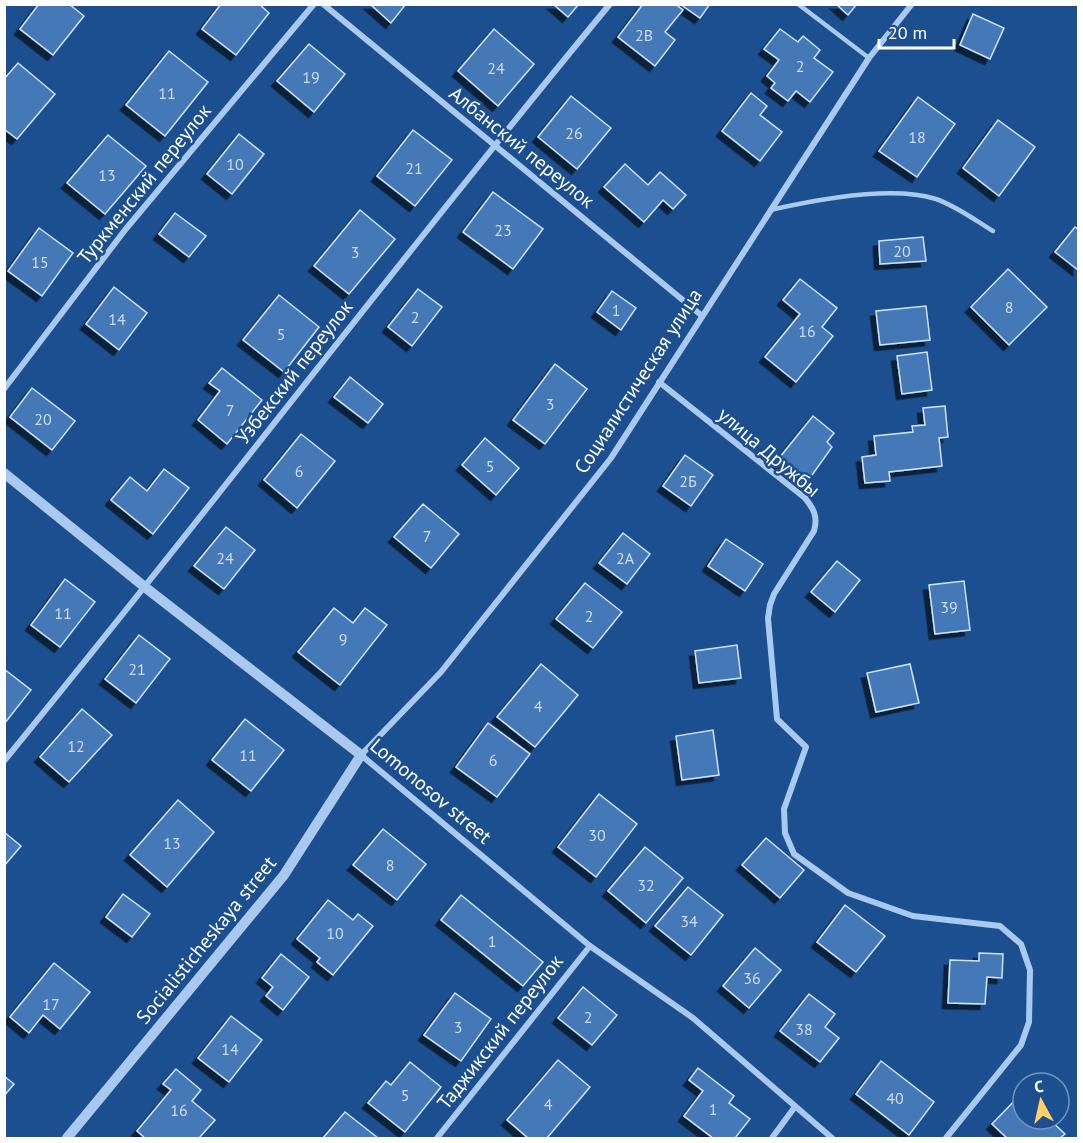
<svg xmlns="http://www.w3.org/2000/svg" width="1083" height="1143" font-family="'PT Sans',sans-serif">
  <style>
    .building { fill: #4478b7; stroke: #cfe3fa; stroke-width: 1.5; filter: url(#shadow) }
    .lines { fill: none; stroke-linecap: round; stroke-linejoin: round }
    .service { stroke: #a9c9ee; stroke-width: 4.5 }
    .minor { stroke: #a9c9ee; stroke-width: 6 }
    .tertiary { stroke: #a9c9ee; stroke-width: 10 }
    .labels { text-anchor: middle; dominant-baseline: central; stroke-width: 5; stroke-linejoin: round; paint-order: stroke }
    .number-label { font-size: 16px; fill: #d0dded }
    .street-label { font-size: 20px; fill: #fff; stroke: #1b4f8f }
  </style>
  <defs>
    <filter id="shadow"><feDropShadow dx="-5.5" dy="5.5" stdDeviation="0" flood-color="#0009"/></filter>
  </defs>
  <rect width="100%" height="100%" fill="#1b4f8f"/>
  <!-- building -->
  <g class="building">
    <path d="M39,4H69L84,16L53,55L20,29Z"/>
    <path d="M221,4H259L269,13L236,55L202,29Z"/>
    <path d="M370,4H406L391,23Z"/>
    <path d="M553,4H579L568,17Z"/>
    <path d="M643,4H675L683,10L665,32L675,40L655,66L618,37Z"/>
    <path d="M680,4H710L700,18Z"/>
    <path d="M836,4H857L848,15Z"/>
    <path d="M973,14L1004,28L990,59L960,45Z"/>
    <path d="M494,29L534,64L498,106L458,71Z"/>
    <path d="M780,29L798,42L803,36L820,50L814,58L833,72L810,102L796,91L788,101L771,88L775,83L767,76L779,60L764,49Z"/>
    <path d="M309,44L345,74L314,112L277,81Z"/>
    <path d="M169,51L208,82L165,136L126,105Z"/>
    <path d="M18,63L55,94L17,139L4,129V79Z"/>
    <path d="M751,93L767,106L760,115L782,132L760,161L722,131Z"/>
    <path d="M571,96L611,128L577,169L538,137Z"/>
    <path d="M918,97L955,124L917,177L879,151Z"/>
    <path d="M998,120L1035,147L999,196L963,168Z"/>
    <path d="M413,130L452,160L415,206L377,176Z"/>
    <path d="M239,134L264,154L232,194L207,174Z"/>
    <path d="M108,135L146,166L105,214L67,183Z"/>
    <path d="M625,164L648,185L660,172L686,195L673,209L663,200L644,222L604,187Z"/>
    <path d="M493,192L543,229L513,269L463,232Z"/>
    <path d="M360,210L395,239L349,294L314,266Z"/>
    <path d="M175,213L206,236L189,257L159,234Z"/>
    <path d="M1075,227L1078,229V270L1055,252Z"/>
    <path d="M39,228L73,253L42,296L8,271Z"/>
    <path d="M923,237L926,261L880,264L879,241Z"/>
    <path d="M1008,269L1047,307L1009,345L971,307Z"/>
    <path d="M800,279L837,308L822,327L833,336L796,382L765,357L800,314L783,300Z"/>
    <path d="M114,287L147,313L119,350L86,324Z"/>
    <path d="M418,289L442,307L412,346L388,327Z"/>
    <path d="M612,291L636,308L621,330L597,312Z"/>
    <path d="M279,295L319,327L284,372L243,340Z"/>
    <path d="M926,306L930,340L880,345L876,311Z"/>
    <path d="M927,352L932,390L902,394L897,356Z"/>
    <path d="M555,364L587,389L545,444L513,420Z"/>
    <path d="M222,368L262,400L227,444L198,420L220,391L209,383Z"/>
    <path d="M350,377L383,404L368,423L334,397Z"/>
    <path d="M32,388L75,421L52,450L10,417Z"/>
    <path d="M945,406L948,437L939,438L942,466L889,472L890,481L865,483L862,457L876,455L874,436L913,432L912,426L925,425L923,408Z"/>
    <path d="M813,416L834,433L827,442L832,447L805,485L776,462Z"/>
    <path d="M301,434L335,461L297,508L264,480Z"/>
    <path d="M485,438L519,468L496,495L462,465Z"/>
    <path d="M685,455L713,475L691,506L663,486Z"/>
    <path d="M164,469L189,488L153,534L111,500L130,477L147,491Z"/>
    <path d="M423,504L459,534L431,568L394,537Z"/>
    <path d="M226,527L255,550L224,589L194,566Z"/>
    <path d="M623,533L650,554L627,584L599,563Z"/>
    <path d="M726,539L763,564L745,591L708,566Z"/>
    <path d="M837,561L860,580L835,612L811,592Z"/>
    <path d="M65,579L95,602L60,647L31,625Z"/>
    <path d="M964,581L970,630L935,634L929,585Z"/>
    <path d="M585,583L622,612L593,648L556,619Z"/>
    <path d="M334,608L353,623L365,608L387,625L340,685L298,652Z"/>
    <path d="M139,635L170,659L136,703L105,679Z"/>
    <path d="M737,645L741,678L699,683L695,651Z"/>
    <path d="M541,664L578,695L535,747L497,717Z"/>
    <path d="M910,664L919,703L876,712L867,673Z"/>
    <path d="M4,669L31,690L4,724Z"/>
    <path d="M82,709L112,735L69,782L40,757Z"/>
    <path d="M245,719L284,750L251,791L212,760Z"/>
    <path d="M488,723L530,754L497,797L456,767Z"/>
    <path d="M713,730L719,775L682,780L676,736Z"/>
    <path d="M599,794L637,824L596,877L558,847Z"/>
    <path d="M178,800L214,832L167,887L130,855Z"/>
    <path d="M383,829L426,864L397,900L353,865Z"/>
    <path d="M4,832L21,846L4,866Z"/>
    <path d="M766,838L804,870L780,898L742,865Z"/>
    <path d="M645,847L683,878L646,923L608,891Z"/>
    <path d="M688,887L723,915L691,955L655,926Z"/>
    <path d="M123,894L150,914L132,937L106,917Z"/>
    <path d="M461,895L543,962L523,986L441,920Z"/>
    <path d="M328,900L353,920L358,914L373,926L333,975L317,962L320,958L297,939Z"/>
    <path d="M845,905L885,936L856,972L817,942Z"/>
    <path d="M755,948L781,970L749,1008L723,986Z"/>
    <path d="M979,953L1003,954L1002,978L987,977L985,1004L948,1003L950,960L979,961Z"/>
    <path d="M281,954L309,977L283,1010L266,996L273,987L262,978Z"/>
    <path d="M54,963L90,992L60,1029L43,1015L29,1033L10,1017Z"/>
    <path d="M583,987L617,1015L592,1045L558,1018Z"/>
    <path d="M455,993L491,1019L461,1061L424,1035Z"/>
    <path d="M809,994L835,1014L825,1027L839,1038L820,1062L780,1031Z"/>
    <path d="M231,1016L262,1040L229,1082L198,1058Z"/>
    <path d="M558,1060L590,1087L547,1138H528L507,1120Z"/>
    <path d="M881,1061L934,1102L909,1135L856,1094Z"/>
    <path d="M410,1062L441,1087L405,1132L368,1103L386,1081L391,1085Z"/>
    <path d="M698,1068L734,1096L729,1103L750,1119L735,1138H713L684,1116L703,1091L689,1080Z"/>
    <path d="M176,1069L201,1090L192,1101L215,1120L199,1138H145L137,1131L171,1090L163,1084Z"/>
    <path d="M4,1076L14,1084L4,1096Z"/>
    <path d="M1022,1093L1023,1119H1049L1065,1134L1060,1138H1007L992,1124Z"/>
    <path d="M345,1112L378,1138H323Z"/>
  </g>
  <g class="lines">
    <!-- service -->
    <g class="service">
      <path d="M798,4L869,58"/>
      <path d="M770,210C814,200 893,185 936,199C956,206 975,220 993,231"/>
    </g>
    <!-- minor -->
    <g class="minor">
      <path d="M323,4L701,315"/>
      <path d="M659,382L805,498C814,509 818,517 814,531L774,594L770,605L768,618L777,719L806,747L784,809L785,833L794,854L848,893L913,916L1000,926L1021,944L1030,970L1029,1022L1021,1045L946,1138"/>
      <path d="M4,389L125,230L314,4"/>
      <path d="M4,761C209,511 404,253 610,4"/>
      <path d="M437,1138L590,946"/>
      <path d="M772,1138L794,1108"/>
      <path d="M832,1138L693,1018L590,946L361,755L441,672L611,458L869,58L912,4"/>
    </g>
    <!-- tertiary -->
    <path class="tertiary" d="M4,473L146,588L361,755L284,875L67,1138"/>
  </g>
  <g class="labels">
    <!-- number labels -->
    <g class="number-label">
      <text x="644" y="35">2В</text>
      <text x="800" y="66">2</text>
      <text x="496" y="68">24</text>
      <text x="311" y="77">19</text>
      <text x="167" y="93">11</text>
      <text x="574" y="133">26</text>
      <text x="917" y="137">18</text>
      <text x="235" y="164">10</text>
      <text x="414" y="168">21</text>
      <text x="107" y="175">13</text>
      <text x="503" y="230">23</text>
      <text x="902" y="251">20</text>
      <text x="355" y="252">3</text>
      <text x="40" y="262">15</text>
      <text x="1009" y="307">8</text>
      <text x="616" y="310">1</text>
      <text x="415" y="317">2</text>
      <text x="117" y="319">14</text>
      <text x="807" y="331">16</text>
      <text x="281" y="334">5</text>
      <text x="550" y="404">3</text>
      <text x="230" y="410">7</text>
      <text x="43" y="419">20</text>
      <text x="490" y="466">5</text>
      <text x="299" y="471">6</text>
      <text x="688" y="481">2Б</text>
      <text x="427" y="536">7</text>
      <text x="225" y="558">24</text>
      <text x="625" y="558">2А</text>
      <text x="949" y="607">39</text>
      <text x="63" y="613">11</text>
      <text x="589" y="616">2</text>
      <text x="343" y="639">9</text>
      <text x="137" y="669">21</text>
      <text x="538" y="706">4</text>
      <text x="76" y="746">12</text>
      <text x="248" y="755">11</text>
      <text x="493" y="760">6</text>
      <text x="597" y="835">30</text>
      <text x="172" y="843">13</text>
      <text x="390" y="865">8</text>
      <text x="646" y="885">32</text>
      <text x="689" y="921">34</text>
      <text x="335" y="933">10</text>
      <text x="492" y="941">1</text>
      <text x="752" y="978">36</text>
      <text x="51" y="1004">17</text>
      <text x="588" y="1017">2</text>
      <text x="458" y="1027">3</text>
      <text x="804" y="1029">38</text>
      <text x="230" y="1049">14</text>
      <text x="405" y="1095">5</text>
      <text x="895" y="1098">40</text>
      <text x="548" y="1104">4</text>
      <text x="713" y="1109">1</text>
      <text x="179" y="1110">16</text>
    </g>
    <!-- street labels -->
    <g class="street-label">
      <text transform="translate(522 147) rotate(39)">Албанский переулок</text>
      <text transform="translate(144 184) rotate(-51)">Туркменский переулок</text>
      <text transform="translate(294 372) rotate(-52)">Узбекский переулок</text>
      <text transform="translate(638 381) rotate(-57)">Социалистическая улица</text>
      <text transform="translate(769 452) rotate(40)">улица Дружбы</text>
      <text transform="translate(431 791) rotate(40)">Lomonosov street</text>
      <text transform="translate(206 940) rotate(-51)">Socialisticheskaya street</text>
      <text transform="translate(500 1032) rotate(-52)">Таджикский переулок</text>
    </g>
  </g>
  <!-- border -->
  <rect width="1083" height="1143" fill="none" stroke="#ffffff" stroke-width="12"/>
  <!-- north arrow -->
  <g transform="translate(1041 1101) rotate(352)"><circle r="28" fill="#1b4f8f" stroke="#7695bc" stroke-width="1.5"/>
  <path d="M0-4.5L10 22L0 15L-10 22Z" fill="#ffd166"/>
  <text y="-9" font-size="16" font-weight="bold" text-anchor="middle" fill="#ffffff">С</text>
  </g>
  <!-- scale -->
  <path d="M879 39v9h75v-9" fill="none" stroke="#ffffff" stroke-width="3"/>
  <text x="888" y="39" font-size="18" fill="#ffffff" stroke="#1b4f8f" stroke-width="4.5" paint-order="stroke">20 m</text>
</svg>
